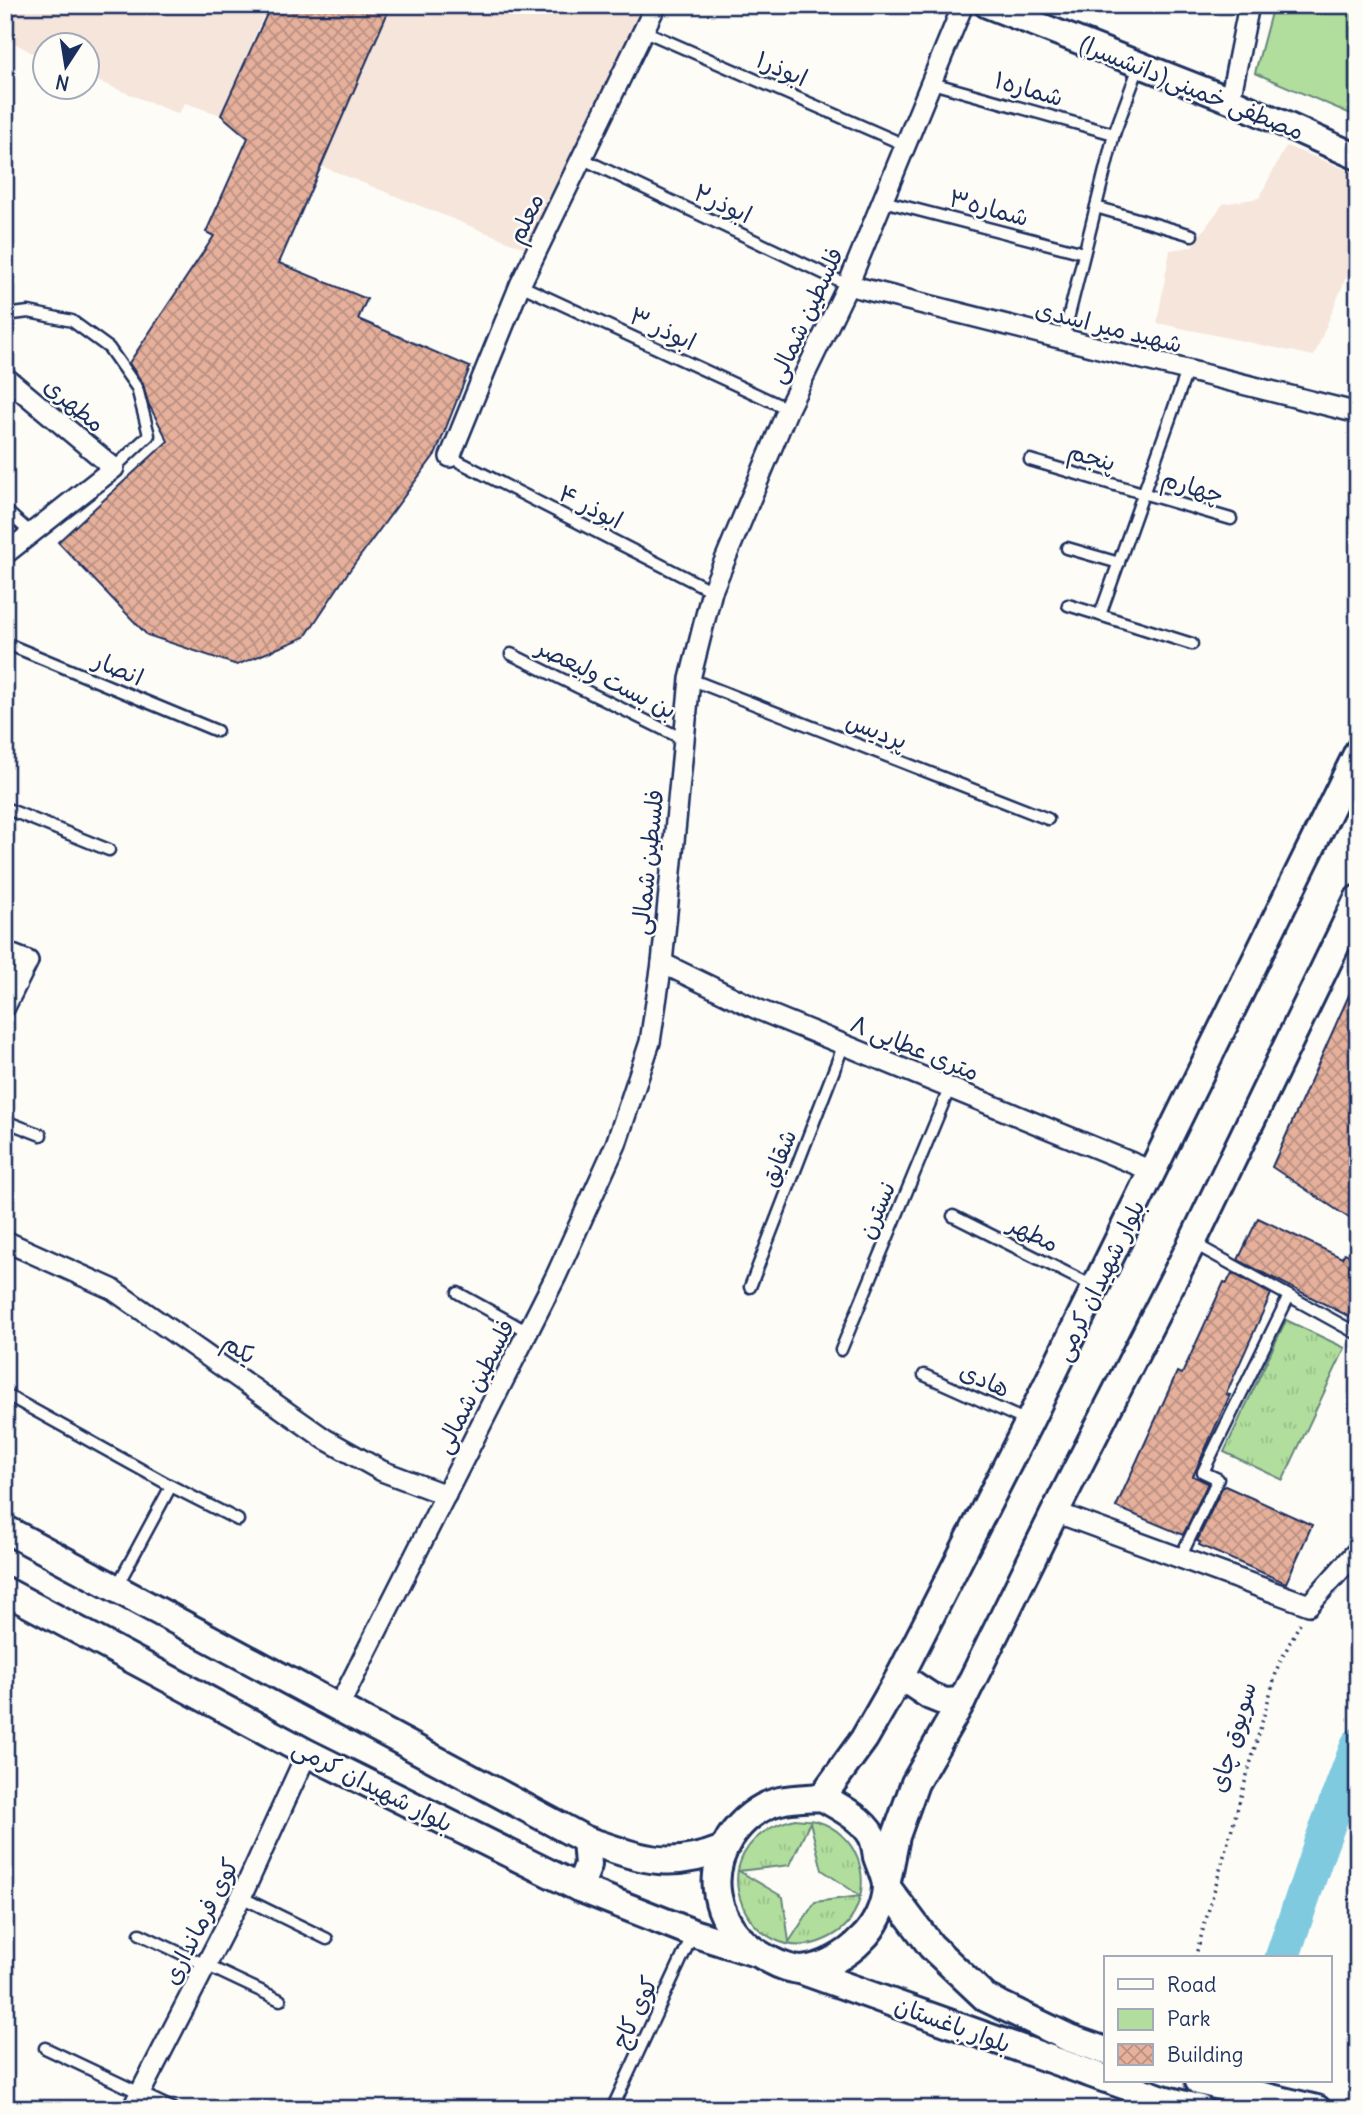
<svg xmlns="http://www.w3.org/2000/svg" width="1363" height="2114" font-family="Delius,'Playpen Sans Arabic',sans-serif">
  <style>
    .built { fill: #f6e5db }
    .grass { fill: url(#grass-tufts); stroke: #66867d; stroke-width: 2; fill-rule: evenodd }
    .park { fill: #b1de9c; stroke: #66867d; stroke-width: 2 }
    .lines { fill: none; stroke-linecap: round; stroke-linejoin: round }
    .river { stroke: #80cae0; stroke-width: 35 }
    .building { fill: url(#building-cross-hatch); stroke: #1b2f5e; stroke-width: 2 }
    .service-casing { stroke: #1b2f5e; stroke-width: 15 }
    .minor-casing { stroke: #1b2f5e; stroke-width: 24 }
    .tertiary-casing { stroke: #1b2f5e; stroke-width: 30 }
    .secondary-casing { stroke: #1b2f5e; stroke-width: 32 }
    .path { stroke: #1b2f5e; stroke-width: 3.5; stroke-dasharray: 2 5; stroke-linecap: butt }
    .service { stroke: #fdfcf7; stroke-width: 10 }
    .minor { stroke: #fdfcf7; stroke-width: 19 }
    .tertiary { stroke: #fdfcf7; stroke-width: 24 }
    .secondary { stroke: #fdfcf7; stroke-width: 26 }
    .labels { text-anchor: middle; dominant-baseline: central; stroke-width: 5; stroke-linejoin: round; paint-order: stroke }
    .street-label { font-size: 24px; fill: #1b2f5e; stroke: #fdfcf7 }
  </style>
  <defs>
    <pattern id="grass-tufts" width="24" height="20" patternUnits="userSpaceOnUse" patternTransform="scale(1.75)"><rect width="24" height="20" fill="#b1de9c"/><path d="M3 7l-1-3M5 7V3M7 7l1-3M15 17l-1-3M17 17v-4M19 17l1-3" fill="none" stroke="#98bf89"/></pattern>
    <pattern id="building-cross-hatch" width="8" height="8" patternUnits="userSpaceOnUse" patternTransform="scale(1.75)"><rect width="8" height="8" fill="#e6b09b"/><path d="M0 0l8 8M0 8l8-8" fill="none" stroke="#ba9082"/></pattern>
  </defs>
  <rect width="100%" height="100%" fill="#fdfcf7"/>
  <filter id="ink" filterUnits="userSpaceOnUse"><feTurbulence type="fractalNoise" baseFrequency=".0143" numOctaves="2"/><feDisplacementMap in="SourceGraphic" scale="14" xChannelSelector="R" yChannelSelector="G"/><feConvolveMatrix kernelMatrix="1 2 1 2 8 2 1 2 1" color-interpolation-filters="sRGB"/></filter>
  <g filter="url(#ink)">
    <!-- built -->
    <g class="built">
      <path d="M5,5H268L221,115L185,103L178,114L88,77V46H46L45,60L40,57L5,38Z"/>
      <path d="M391,5H656L535,252L321,166Z"/>
      <path d="M1286,146L1358,174V248L1314,356L1157,323L1170,250L1191,247L1223,204L1259,198Z"/>
    </g>
    <!-- grass -->
    <g class="grass">
      <path d="M1286,1320L1345,1348L1283,1480L1224,1452Z"/>
      <path d="M795,1819C802,1820 810,1820 816,1821C858,1833 873,1879 853,1915C848,1926 837,1934 826,1939C750,1975 687,1846 795,1819ZM810,1822L822,1870L860,1896L815,1902L789,1942L783,1897L739,1871L790,1865Z"/>
    </g>
    <!-- park -->
    <path class="park" d="M1273,5H1358V117L1255,73Z"/>
    <g class="lines">
      <!-- river -->
      <path class="river" d="M1282,1958L1320,1846L1358,1745"/>
    </g>
    <!-- building -->
    <g class="building">
      <path d="M271,5H391L279,263L367,299L358,319L470,367L436,453L347,574L305,637L237,665L147,635L58,542L168,441L148,403L143,384L129,363L214,236L206,232L248,138L221,115Z"/>
      <path d="M1358,975V1224L1272,1167Z"/>
      <path d="M1258,1218L1342,1258L1345,1253L1358,1260V1321L1238,1260Z"/>
      <path d="M1232,1273L1271,1294L1226,1394L1230,1395L1193,1476L1208,1483L1183,1535L1116,1507L1177,1372L1182,1374L1224,1282L1227,1283Z"/>
      <path d="M1225,1486L1312,1525L1286,1583L1199,1545L1200,1542L1197,1541L1222,1488Z"/>
    </g>
    <g class="lines">
      <defs>
        <g id="service">
          <path d="M253,6L254,5"/>
          <path d="M642,30L905,145"/>
          <path d="M932,83L1114,134"/>
          <path d="M581,158L848,285"/>
          <path d="M883,201L1084,253"/>
          <path d="M1096,207L1192,235"/>
          <path d="M520,285L788,409"/>
          <path d="M5,315L29,312L72,321L109,348L137,388L149,435L114,468"/>
          <path d="M1063,339L1114,134L1140,64"/>
          <path d="M450,457L712,591"/>
          <path d="M1030,460L1231,519"/>
          <path d="M5,510L31,533"/>
          <path d="M1067,548L1119,563"/>
          <path d="M1068,605L1192,644"/>
          <path d="M1100,615L1187,371"/>
          <path d="M5,643L217,731"/>
          <path d="M511,654L685,740"/>
          <path d="M690,679L1048,819"/>
          <path d="M5,808L109,850"/>
          <path d="M1339,939L1358,947"/>
          <path d="M5,1121L41,1135"/>
          <path d="M953,1216L1095,1287"/>
          <path d="M1193,1243L1358,1334"/>
          <path d="M750,1287L844,1044"/>
          <path d="M458,1293L528,1332"/>
          <path d="M841,1350L950,1087"/>
          <path d="M924,1375L1029,1422"/>
          <path d="M5,1394L171,1486L116,1588"/>
          <path d="M171,1486L238,1520"/>
          <path d="M1180,1558L1218,1479L1203,1472L1289,1296"/>
          <path d="M241,1897L327,1939"/>
          <path d="M140,1934L280,2000"/>
          <path d="M45,2048L174,2109"/>
          <path d="M612,2109L693,1934"/>
        </g>
        <g id="minor">
          <path d="M1230,100L1249,5"/>
          <path d="M848,285L1358,413"/>
          <path d="M5,377L114,468L5,554"/>
          <path d="M450,457L520,285L656,5"/>
          <path d="M5,952L28,961L5,1007"/>
          <path d="M662,963L757,1009L1152,1171"/>
          <path d="M5,1241L112,1289L325,1439L382,1471L446,1495"/>
          <path d="M1055,1512L1309,1605L1358,1550"/>
          <path d="M338,1708L556,1276L616,1144L650,1042L662,963L690,679L712,591L788,409L848,285L963,5"/>
          <path d="M132,2109L241,1897L307,1753"/>
        </g>
        <path id="tertiary" d="M987,5L1230,100L1358,157"/>
        <g id="secondary">
          <path d="M5,1529L586,1840C640,1858 668,1871 723,1849"/>
          <path d="M5,1591L307,1753L579,1888L693,1933L753,1952"/>
          <path d="M900,1676L930,1696L945,1702L962,1701"/>
          <path d="M822,1797L864,1739L900,1676L1029,1422L1358,752"/>
          <path d="M822,1797C839,1807 862,1818 872,1836C875,1842 876,1850 877,1857C880,1866 886,1878 886,1887C885,1906 875,1927 862,1939C847,1955 824,1968 802,1970C793,1970 779,1965 772,1961C723,1938 700,1886 730,1838C741,1821 759,1806 780,1801C793,1798 808,1798 822,1797Z"/>
          <path d="M579,1888L588,1865L586,1840"/>
          <path d="M800,1970L1106,2079"/>
          <path d="M1106,2051L1069,2038L986,1998L931,1946L886,1886L896,1836L915,1783L962,1701L1055,1512L1192,1243L1358,899"/>
          <path d="M1112,2081L1163,2099L1200,2109"/>
          <path d="M1199,2081L1317,2109"/>
        </g>
      </defs>
      <!-- service casing -->
      <use href="#service" class="service-casing"/>
      <!-- minor casing -->
      <use href="#minor" class="minor-casing"/>
      <!-- tertiary casing -->
      <use href="#tertiary" class="tertiary-casing"/>
      <!-- secondary casing -->
      <use href="#secondary" class="secondary-casing"/>
      <!-- path -->
      <path class="path" d="M1195,1958L1278,1666L1300,1623"/>
      <!-- service -->
      <use href="#service" class="service"/>
      <!-- minor -->
      <use href="#minor" class="minor"/>
      <!-- tertiary -->
      <use href="#tertiary" class="tertiary"/>
      <!-- secondary -->
      <use href="#secondary" class="secondary"/>
    </g>
  </g>
  <g class="labels">
    <!-- street labels -->
    <g class="street-label">
      <text transform="translate(782 68) rotate(24)">ابوذر۱</text>
      <text transform="translate(1192 87) rotate(22)">(دانشسرا)مصطفی خمینی</text>
      <text transform="translate(1029 88) rotate(16)">شماره۱</text>
      <text transform="translate(723 203) rotate(25)">ابوذر۲</text>
      <text transform="translate(989 207) rotate(15)">شماره۳</text>
      <text transform="translate(525 218) rotate(-64)">معلم</text>
      <text transform="translate(805 315) rotate(-65)">فلسطین شمالی</text>
      <text transform="translate(1109 326) rotate(14)">شهید میر اسدی</text>
      <text transform="translate(663 328) rotate(25)">ابوذر ۳</text>
      <text transform="translate(75 404) rotate(40)">مطهری</text>
      <text transform="translate(1092 456) rotate(16)">پنجم</text>
      <text transform="translate(1193 486) rotate(17)">چهارم</text>
      <text transform="translate(591 506) rotate(27)">ابوذر ۴</text>
      <text transform="translate(119 668) rotate(23)">انصار</text>
      <text transform="translate(607 678) rotate(26)">بن بست ولیعصر</text>
      <text transform="translate(877 730) rotate(21)">پردیس</text>
      <text transform="translate(647 862) rotate(-84)">فلسطین شمالی</text>
      <text transform="translate(915 1047) rotate(22)">۸ متری عطایی</text>
      <text transform="translate(778 1158) rotate(-69)">شقایق</text>
      <text transform="translate(876 1210) rotate(-67)">نسترن</text>
      <text transform="translate(1034 1233) rotate(26)">مطهر</text>
      <text transform="translate(1099 1280) rotate(-64)">بلوار شهیدان کرمی</text>
      <text transform="translate(240 1348) rotate(35)">یکم</text>
      <text transform="translate(985 1379) rotate(24)">هادی</text>
      <text transform="translate(474 1386) rotate(-63)">فلسطین شمالی</text>
      <text transform="translate(1232 1737) rotate(-74)">سویوق چای</text>
      <text transform="translate(373 1785) rotate(27)">بلوار شهیدان کرمی</text>
      <text transform="translate(200 1921) rotate(-63)">کوی فرمانداری</text>
      <text transform="translate(634 2012) rotate(-65)">کوی کاج</text>
      <text transform="translate(953 2024) rotate(20)">بلوار باغستان</text>
    </g>
  </g>
  <!-- margin -->
  <rect width="1363" height="2114" fill="none" stroke="#fdfcf7" stroke-width="28"/>
  <rect x="14" y="14" width="1335" height="2086" fill="none" stroke="#1b2f5e" stroke-width="2.5" filter="url(#ink)"/>
  <!-- legend -->
  <rect x="1104" y="1956" width="228" height="126" fill="#fdfcf7" stroke="#a3aaba" stroke-width="2"/>
  <rect x="1118" y="1979" width="35" height="10" fill="#fdfcf7" stroke="#a3aaba" stroke-width="2"/>
  <text x="1167" y="1992" font-size="21" fill="#1b2f5e">Road</text>
  <rect x="1118" y="2009" width="35" height="21" fill="#b1de9c" stroke="#a3aaba" stroke-width="2"/>
  <text x="1167" y="2026" font-size="21" fill="#1b2f5e">Park</text>
  <rect x="1118" y="2044" width="35" height="21" fill="url(#building-cross-hatch)" stroke="#a3aaba" stroke-width="2"/>
  <text x="1167" y="2062" font-size="21" fill="#1b2f5e">Building</text>
  <!-- north arrow -->
  <g transform="translate(66 66) rotate(192)"><circle r="33" fill="#fdfcf7" stroke="#a3aaba" stroke-width="2"/>
  <path d="M0-5L12 26L0 18L-12 26Z" fill="#1b2f5e"/>
  <text y="-10" font-size="19" font-weight="bold" text-anchor="middle" fill="#1b2f5e">N</text>
  </g>
</svg>
